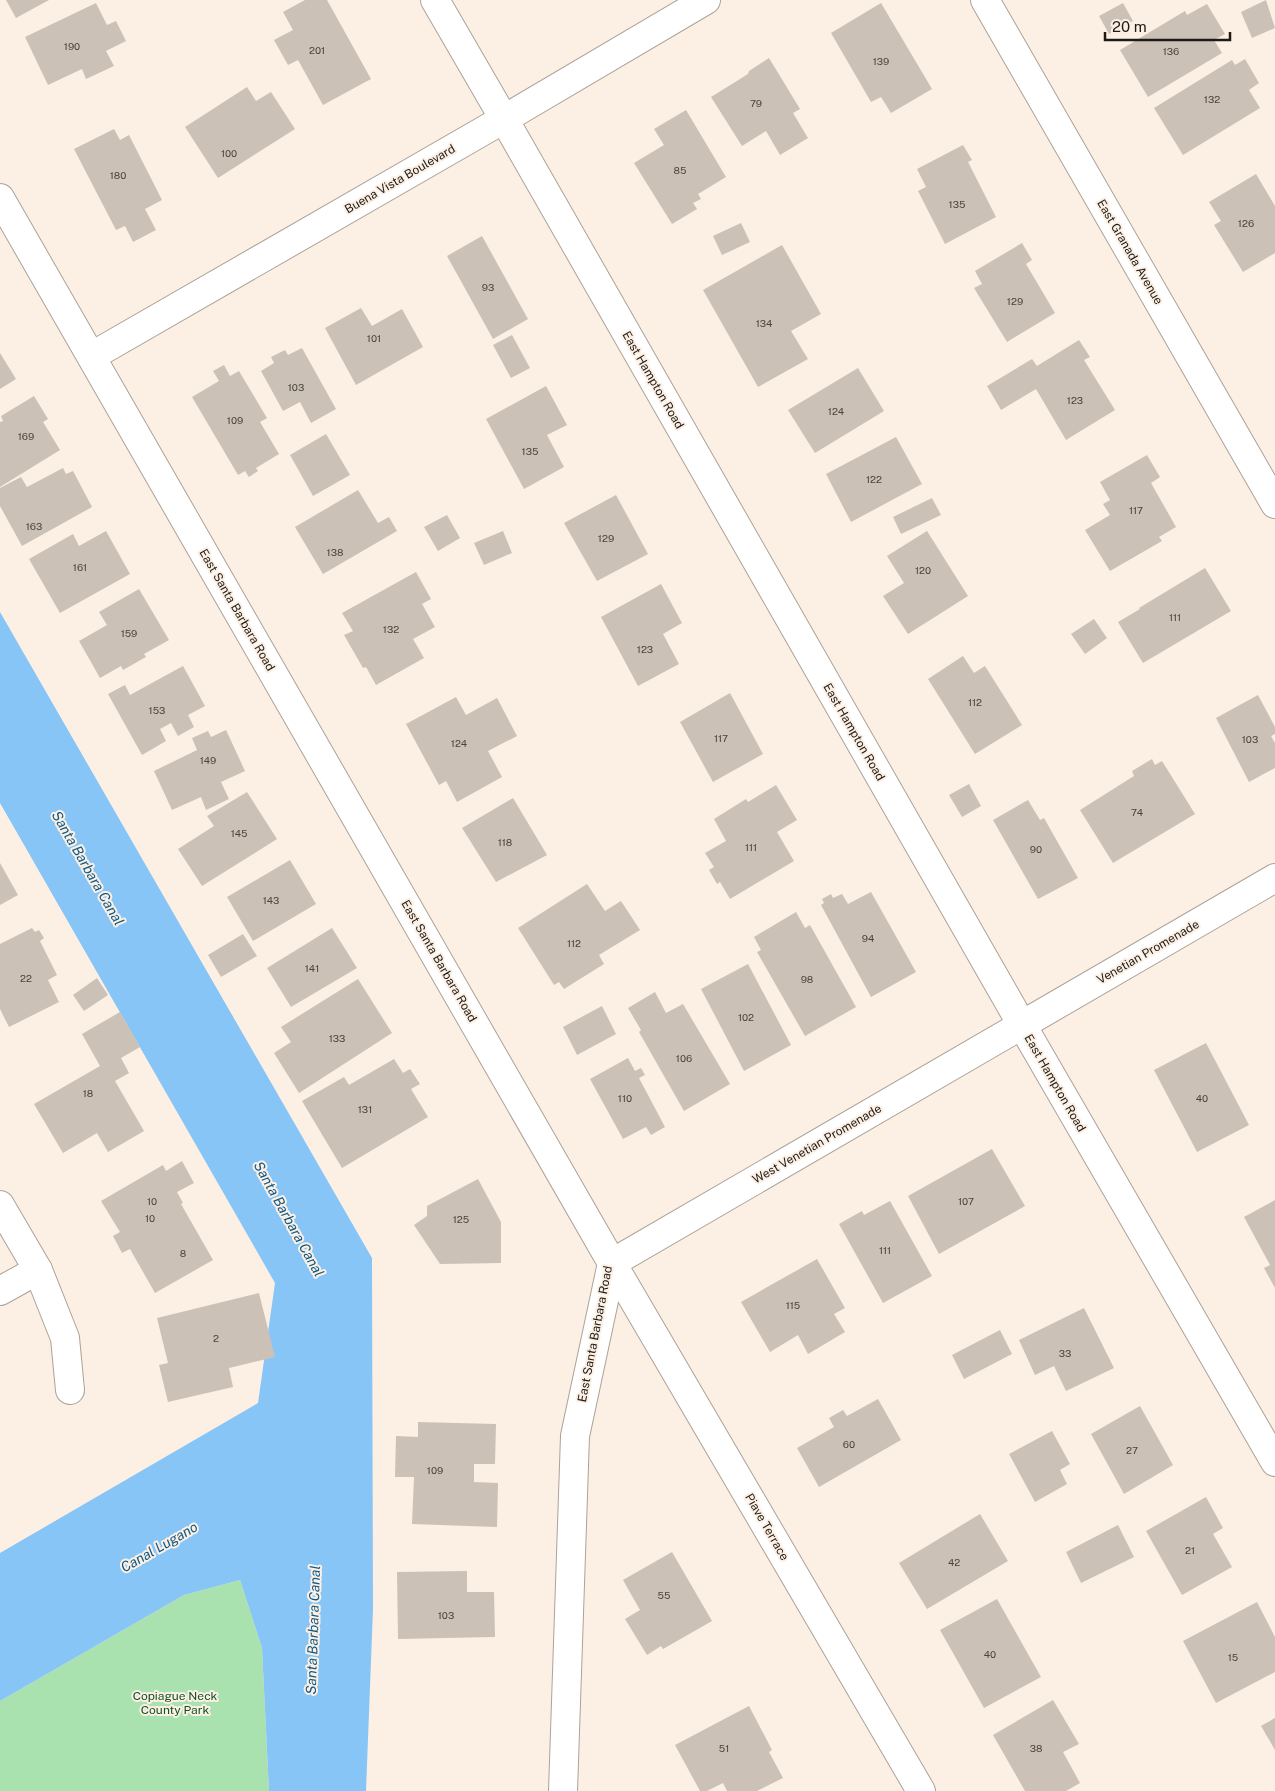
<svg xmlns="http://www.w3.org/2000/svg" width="1275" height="1791" font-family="'Public Sans',sans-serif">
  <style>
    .green { fill: #a9e2af }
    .water { fill: #87c5f7 }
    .building { fill: #ccc1b6 }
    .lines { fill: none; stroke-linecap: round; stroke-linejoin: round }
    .minor-casing { stroke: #ada298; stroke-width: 30 }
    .minor { stroke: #fff; stroke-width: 28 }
    .labels { text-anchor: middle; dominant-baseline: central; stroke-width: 4; stroke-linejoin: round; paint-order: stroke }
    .number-label { font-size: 10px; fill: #4a443e }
    .street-label { font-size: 12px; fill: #1e1a16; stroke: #fcf0e5 }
    .park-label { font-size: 12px; fill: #105020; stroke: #fcf0e5 }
    .water-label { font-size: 14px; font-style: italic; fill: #0f5885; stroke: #fcf0e5 }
  </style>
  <rect width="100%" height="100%" fill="#fcf0e5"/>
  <!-- green -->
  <path class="green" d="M240,1580L262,1648L269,1791H0V1701L184,1595Z"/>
  <!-- water -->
  <path class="water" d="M0,612L372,1258L373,1609L366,1791H269L262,1648L240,1580L184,1595L0,1701V1553L258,1403L275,1283L0,803Z"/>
  <!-- building -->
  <g class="building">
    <path d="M6,0H49L16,18Z"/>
    <path d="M305,0H327L371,79L323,105L298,60L288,65L274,40L293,30L283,12Z"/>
    <path d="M1266,0L1275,28L1252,38L1241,12Z"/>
    <path d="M96,3L107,25L116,21L126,41L106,51L114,66L86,79L82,69L48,85L25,37Z"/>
    <path d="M881,3L932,89L891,113L881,97L871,102L831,33Z"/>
    <path d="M1123,3L1133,21L1109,34L1099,16Z"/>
    <path d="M1207,4L1225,34L1214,40L1222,53L1148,97L1120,50L1185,11L1187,15Z"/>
    <path d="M769,58L800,109L793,113L808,138L780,155L766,131L742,146L711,97L748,74L749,71Z"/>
    <path d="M1245,59L1259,83L1249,90L1260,108L1183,155L1154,108L1232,60L1235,65Z"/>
    <path d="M247,87L256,101L271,92L295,129L218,178L185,127Z"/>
    <path d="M686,110L726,177L698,194L701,199L693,203L697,209L672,224L634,163L664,145L654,129Z"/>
    <path d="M114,129L120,140L129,135L162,200L145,209L156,230L133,242L125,226L116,230L74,149Z"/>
    <path d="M963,145L972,160L968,162L996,217L945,244L918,191L926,187L917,169Z"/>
    <path d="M1256,174L1275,206V253L1243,272L1214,225L1221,221L1209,202Z"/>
    <path d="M741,223L750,242L722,255L713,236Z"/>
    <path d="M482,236L528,319L493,339L447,256Z"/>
    <path d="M1022,243L1032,260L1026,264L1055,313L1007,342L974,288L982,284L975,271Z"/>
    <path d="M782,245L821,314L791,331L808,359L758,387L703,290Z"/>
    <path d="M361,308L372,326L402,309L423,347L356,385L325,328Z"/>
    <path d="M512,335L530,368L511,378L493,345Z"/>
    <path d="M1079,340L1090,357L1084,360L1115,410L1066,440L1036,389L1001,410L987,386L1032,359L1037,366Z"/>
    <path d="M302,348L336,409L311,423L300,402L283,411L261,371L274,363L271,357L285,350L288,355Z"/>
    <path d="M0,353L16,379L0,389Z"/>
    <path d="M224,365L230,376L239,371L267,418L260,422L279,454L256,468L258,471L249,477L245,471L238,475L192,397L219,381L213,371Z"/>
    <path d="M858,368L884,411L815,453L788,410Z"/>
    <path d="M546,386L567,425L547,435L564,467L524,489L486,419Z"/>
    <path d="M34,396L48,419L43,422L60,450L0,487V422L3,421L1,416Z"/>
    <path d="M326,434L350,475L313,496L290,455Z"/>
    <path d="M896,437L922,484L851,522L826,474Z"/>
    <path d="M1147,455L1160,477L1151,483L1176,527L1159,537L1162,541L1110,571L1085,530L1110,515L1103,504L1110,500L1100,482Z"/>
    <path d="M63,468L66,474L73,471L92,507L22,546L0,506V488L21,477L27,487Z"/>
    <path d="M358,490L378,523L389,517L397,531L323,574L295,527Z"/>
    <path d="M616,495L648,554L597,581L564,523Z"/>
    <path d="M932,498L941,515L901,534L893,517Z"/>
    <path d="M447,515L460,538L438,551L424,527Z"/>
    <path d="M106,531L130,574L60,613L29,559L73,534L79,546Z"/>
    <path d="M503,531L512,553L484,565L474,543Z"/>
    <path d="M927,531L968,596L908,634L883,596L904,583L887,556Z"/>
    <path d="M1205,568L1231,611L1143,663L1118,622L1140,609L1139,608Z"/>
    <path d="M416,572L431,599L422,604L435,627L413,639L424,658L376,685L366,667L363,668L344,635L353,631L342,613Z"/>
    <path d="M661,584L682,623L663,634L679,664L638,686L601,617Z"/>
    <path d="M139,589L169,640L144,654L146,657L123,670L121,666L100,678L79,641L107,625L99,612Z"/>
    <path d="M1094,619L1107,638L1085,654L1071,634Z"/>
    <path d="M963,656L974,673L985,666L1022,725L975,754L928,679Z"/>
    <path d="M183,666L205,706L188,715L194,727L178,736L171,723L160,729L166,741L142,755L108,694L125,685L130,695Z"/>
    <path d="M730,693L763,754L713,782L680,722Z"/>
    <path d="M1258,695L1275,727V734L1271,736L1275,743V768L1249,782L1216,718Z"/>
    <path d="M456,697L466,715L497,698L517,736L488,751L502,777L457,802L446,781L439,785L406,724Z"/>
    <path d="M226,730L245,771L221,782L229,799L206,810L201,797L172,810L154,771L197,750L192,738L208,731L211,737Z"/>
    <path d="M1152,759L1155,765L1162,761L1195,814L1113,863L1080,810L1134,776L1132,771Z"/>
    <path d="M969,784L981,806L962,817L949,795Z"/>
    <path d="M776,785L797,820L777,832L794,861L730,899L720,882L717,884L709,870L714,867L705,853L726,841L714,819L746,799L748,802Z"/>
    <path d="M247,792L277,839L202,886L178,849L214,826L207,816Z"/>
    <path d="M513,798L547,855L496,882L462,828Z"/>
    <path d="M1028,800L1040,820L1044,818L1078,878L1038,899L993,820Z"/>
    <path d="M290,860L316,904L253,941L227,897Z"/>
    <path d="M0,863L18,895L0,905Z"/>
    <path d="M587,884L605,911L621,901L640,930L599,955L604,964L564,989L559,982L554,985L518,928Z"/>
    <path d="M871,892L916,972L871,997L821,905L824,903L822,899L831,894L833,898L842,894L848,904Z"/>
    <path d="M796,912L805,928L810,925L856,1007L805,1036L757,952L761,950L754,937Z"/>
    <path d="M32,928L35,932L39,930L44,938L40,941L57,975L48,980L59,1002L9,1027L0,1009V944Z"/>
    <path d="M332,928L357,968L291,1007L267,968Z"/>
    <path d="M243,934L257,956L221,977L208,955Z"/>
    <path d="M748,964L791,1045L744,1071L701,989Z"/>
    <path d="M97,978L108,995L84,1011L73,995Z"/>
    <path d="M358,979L392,1033L299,1093L274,1053L291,1042L281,1027Z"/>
    <path d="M655,992L666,1013L683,1004L730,1084L684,1111L639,1032L641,1030L628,1008Z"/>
    <path d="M602,1006L616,1034L577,1055L563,1027Z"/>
    <path d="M120,1012L140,1047L121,1058L129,1073L115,1081L144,1131L108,1152L97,1133L63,1153L34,1104L100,1066L82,1034Z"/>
    <path d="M1206,1043L1249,1125L1197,1152L1154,1070Z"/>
    <path d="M628,1058L635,1071L641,1068L645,1075L639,1078L665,1127L651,1135L646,1127L623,1139L590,1079Z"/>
    <path d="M394,1059L403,1073L410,1069L420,1084L411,1089L428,1117L342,1168L302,1101L344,1077L349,1085Z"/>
    <path d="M992,1149L1025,1206L939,1254L908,1196Z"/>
    <path d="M182,1161L194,1183L177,1192L183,1203L181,1204L213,1260L155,1293L130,1249L122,1253L113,1236L120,1232L101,1201L163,1165L166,1171Z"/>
    <path d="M478,1179L501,1222V1263L440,1264L414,1225L427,1216V1206Z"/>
    <path d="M1275,1200V1288L1264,1268L1270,1265L1244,1217Z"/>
    <path d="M890,1201L932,1276L883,1303L839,1224L862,1211L864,1215Z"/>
    <path d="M817,1259L845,1308L834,1314L845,1332L808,1354L798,1335L770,1352L741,1302Z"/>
    <path d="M259,1293L275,1357L229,1368L233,1387L168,1402L159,1365L168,1363L157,1318Z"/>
    <path d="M1084,1308L1114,1368L1066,1391L1054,1366L1035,1375L1019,1340Z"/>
    <path d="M1000,1330L1012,1354L964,1379L952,1355Z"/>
    <path d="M878,1399L901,1440L819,1487L797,1448L834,1427L829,1418L843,1410L847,1416Z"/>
    <path d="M1140,1406L1173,1465L1124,1494L1091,1434Z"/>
    <path d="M418,1422L496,1424L495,1464H474V1482L498,1483L497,1527L412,1524L414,1477H395L396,1436L418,1437Z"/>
    <path d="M1052,1431L1070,1464L1060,1470L1067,1484L1035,1502L1009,1454Z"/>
    <path d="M1206,1497L1223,1528L1213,1534L1232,1567L1182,1595L1146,1531Z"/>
    <path d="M980,1514L1008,1561L927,1609L899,1563Z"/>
    <path d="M1118,1525L1134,1557L1081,1583L1066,1552Z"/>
    <path d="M672,1552L712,1621L663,1649L661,1646L647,1655L625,1619L640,1610L623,1580Z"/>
    <path d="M467,1571V1592H494L495,1637L398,1639L397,1572Z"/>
    <path d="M997,1599L1041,1677L984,1708L940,1630Z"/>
    <path d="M1257,1602L1275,1637V1672L1216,1703L1183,1641Z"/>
    <path d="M1053,1700L1079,1744L1063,1752L1080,1783L1066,1791H1025L993,1735Z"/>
    <path d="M749,1706L772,1750L769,1752L783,1778L757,1791H727L723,1783L707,1791H700L675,1745Z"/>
    <path d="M1275,1718V1750L1261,1726Z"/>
  </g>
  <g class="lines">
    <defs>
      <g id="minor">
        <path d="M435,0L504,119L1022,1025L1275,1462"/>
        <path d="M985,0L1275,504"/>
        <path d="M0,198L612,1263L575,1436L563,1791"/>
        <path d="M92,356L504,119L706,0"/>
        <path d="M0,1205L38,1270L65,1338L70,1390"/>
        <path d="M0,1291L38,1270"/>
        <path d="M921,1791L612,1263L1275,878"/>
      </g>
    </defs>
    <!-- minor casing -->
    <use href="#minor" class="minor-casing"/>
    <!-- minor -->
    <use href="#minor" class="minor"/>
  </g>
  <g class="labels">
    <!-- number labels -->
    <g class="number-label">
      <text x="72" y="46">190</text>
      <text x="317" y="50">201</text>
      <text x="1171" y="51">136</text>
      <text x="881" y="61">139</text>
      <text x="1212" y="99">132</text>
      <text x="756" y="103">79</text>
      <text x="229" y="153">100</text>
      <text x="680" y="170">85</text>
      <text x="118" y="175">180</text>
      <text x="957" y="204">135</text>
      <text x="1246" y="223">126</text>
      <text x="488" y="287">93</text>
      <text x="1015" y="301">129</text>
      <text x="764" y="323">134</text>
      <text x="374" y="338">101</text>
      <text x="296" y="387">103</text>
      <text x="1075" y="400">123</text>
      <text x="836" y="411">124</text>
      <text x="235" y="420">109</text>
      <text x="26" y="436">169</text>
      <text x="530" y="451">135</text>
      <text x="874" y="479">122</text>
      <text x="1136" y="510">117</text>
      <text x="34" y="526">163</text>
      <text x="606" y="538">129</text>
      <text x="335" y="552">138</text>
      <text x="80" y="567">161</text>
      <text x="923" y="570">120</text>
      <text x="1175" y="617">111</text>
      <text x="391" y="629">132</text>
      <text x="129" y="633">159</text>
      <text x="645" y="649">123</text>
      <text x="975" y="702">112</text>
      <text x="157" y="710">153</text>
      <text x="721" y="738">117</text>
      <text x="1250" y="739">103</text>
      <text x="459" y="743">124</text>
      <text x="208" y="760">149</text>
      <text x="1137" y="812">74</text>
      <text x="239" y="833">145</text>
      <text x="505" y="842">118</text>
      <text x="751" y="847">111</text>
      <text x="1036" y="849">90</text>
      <text x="271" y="900">143</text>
      <text x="868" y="938">94</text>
      <text x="574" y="943">112</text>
      <text x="312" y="968">141</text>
      <text x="26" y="978">22</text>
      <text x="807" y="979">98</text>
      <text x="746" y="1017">102</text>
      <text x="337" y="1038">133</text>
      <text x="684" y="1058">106</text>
      <text x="88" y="1093">18</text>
      <text x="625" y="1098">110</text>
      <text x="1202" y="1098">40</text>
      <text x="365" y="1109">131</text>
      <text x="152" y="1201">10</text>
      <text x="966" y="1201">107</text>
      <text x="150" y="1218">10</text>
      <text x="461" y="1219">125</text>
      <text x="885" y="1250">111</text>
      <text x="183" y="1253">8</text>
      <text x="793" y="1305">115</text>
      <text x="216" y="1338">2</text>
      <text x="1065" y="1353">33</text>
      <text x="849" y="1444">60</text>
      <text x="1132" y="1450">27</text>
      <text x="435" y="1470">109</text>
      <text x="1190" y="1550">21</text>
      <text x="954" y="1562">42</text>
      <text x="664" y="1595">55</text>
      <text x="446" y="1615">103</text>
      <text x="990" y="1654">40</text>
      <text x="1233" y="1657">15</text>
      <text x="724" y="1748">51</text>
      <text x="1036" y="1748">38</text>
    </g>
    <!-- street labels -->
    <g class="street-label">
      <text transform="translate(400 179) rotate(-30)">Buena Vista Boulevard</text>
      <text transform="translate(1130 252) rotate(60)">East Granada Avenue</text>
      <text transform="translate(653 380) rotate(60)">East Hampton Road</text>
      <text transform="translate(237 610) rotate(60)">East Santa Barbara Road</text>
      <text transform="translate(854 732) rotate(60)">East Hampton Road</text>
      <text transform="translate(1148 952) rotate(-30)">Venetian Promenade</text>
      <text transform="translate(439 961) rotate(60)">East Santa Barbara Road</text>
      <text transform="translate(1055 1083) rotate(60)">East Hampton Road</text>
      <text transform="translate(817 1144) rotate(-30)">West Venetian Promenade</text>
      <text transform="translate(595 1334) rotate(-79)">East Santa Barbara Road</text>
      <text transform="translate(767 1527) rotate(60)">Piave Terrace</text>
    </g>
    <!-- park labels -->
    <g class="park-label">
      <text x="175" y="1696">Copiague Neck<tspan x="175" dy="14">County Park</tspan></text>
    </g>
    <!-- water labels -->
    <g class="water-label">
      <text transform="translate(88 868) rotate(60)">Santa Barbara Canal</text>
      <text transform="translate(289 1219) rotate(61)">Santa Barbara Canal</text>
      <text transform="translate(159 1547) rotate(-30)">Canal Lugano</text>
      <text transform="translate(313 1630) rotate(-88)">Santa Barbara Canal</text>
    </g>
  </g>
  <!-- scale -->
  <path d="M1105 32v8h125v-8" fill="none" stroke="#1e1a16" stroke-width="2.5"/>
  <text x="1112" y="32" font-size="15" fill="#1e1a16" stroke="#fcf0e5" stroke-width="4" paint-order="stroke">20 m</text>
</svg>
